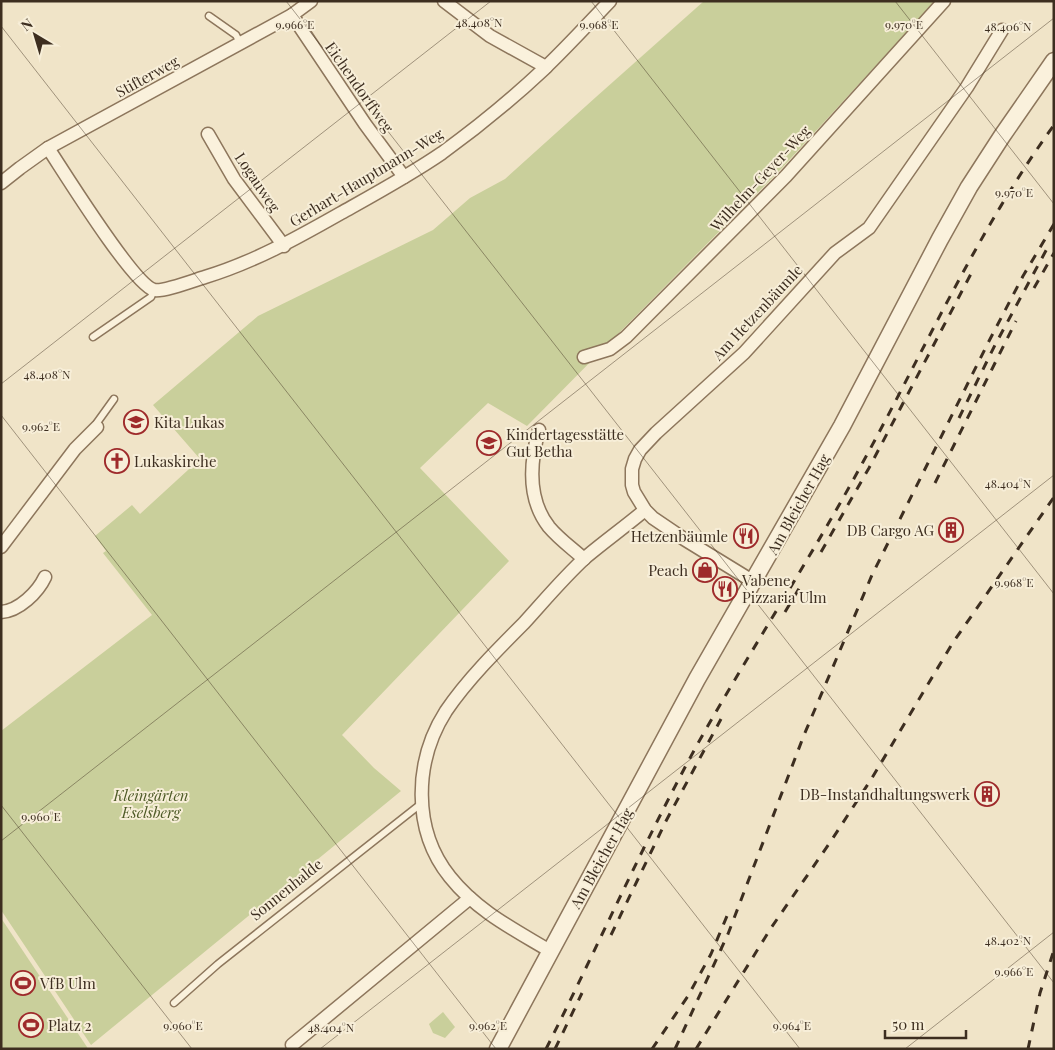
<svg xmlns="http://www.w3.org/2000/svg" width="1055" height="1050" font-family="'Playfair Display',serif">
  <style>
    .green { fill: #c9cf9b }
    .lines { fill: none; stroke-linecap: round; stroke-linejoin: round }
    .service-casing { stroke: #8d765c; stroke-width: 9 }
    .minor-casing { stroke: #8d765c; stroke-width: 15 }
    .tertiary-casing { stroke: #8d765c; stroke-width: 19 }
    .service { stroke: #faf1dc; stroke-width: 6 }
    .minor { stroke: #faf1dc; stroke-width: 12 }
    .tertiary { stroke: #faf1dc; stroke-width: 16 }
    .rail { stroke: #3d2e20; stroke-width: 3; stroke-dasharray: 9 9; stroke-linecap: butt }
    .ticks { fill: none; stroke: #3d2e20; stroke-width: 1; stroke-opacity: 0.45 }
    .labels { text-anchor: middle; dominant-baseline: central; stroke-width: 4; stroke-linejoin: round; paint-order: stroke }
    .street-label { font-size: 15px; fill: #3d2e20; stroke: #f7eed8 }
    .poi-label { font-size: 15px; fill: #3d2e20; stroke: #f7eed8; text-anchor: start }
    .park-label { font-size: 15px; font-style: italic; fill: #4d5a26; stroke: #f7eed8 }
    .ticks-label { font-size: 12px; text-anchor: middle; fill: #3d2e20; stroke: #f7eed8; stroke-width: 4; stroke-linejoin: round; paint-order: stroke }
  </style>
  <rect width="100%" height="100%" fill="#f0e4c8"/>
  <!-- green -->
  <g class="green">
    <path d="M704,1H935L781,169L527,426L488,403L420,468L509,561L342,735L374,768L401,791L91,1045L1,910V731L152,615L103,553L106,551L95,536L132,505L140,514L200,459L153,405L258,316L433,230L470,198L505,179L596,97Z"/>
    <path d="M1,918L87,1047L88,1049H1Z"/>
    <path d="M443,1012L455,1027L445,1038L433,1033L429,1024Z"/>
  </g>
  <g class="lines">
    <defs>
      <g id="service">
        <path d="M209,16L236,35L240,43"/>
        <path d="M93,337L151,297L154,290"/>
        <path d="M97,427L96,424L114,399"/>
        <path d="M174,1003L218,964L422,803"/>
      </g>
      <g id="minor">
        <path d="M444,1L490,36L546,67"/>
        <path d="M292,15L365,124L404,177"/>
        <path d="M208,134L234,179L284,246"/>
        <path d="M48,148C64,172 133,284 154,290C163,292 195,280 205,277C254,262 297,238 341,213C375,194 410,175 442,153C478,127 512,99 544,69C567,47 588,24 610,1"/>
        <path d="M1,183L20,168L48,148L292,15L311,1"/>
        <path d="M584,357L610,349L626,337L786,176L944,1"/>
        <path d="M539,430C530,462 527,499 549,527C559,539 573,549 584,559"/>
        <path d="M1,547L75,449L97,427"/>
        <path d="M754,582L684,539L653,518L645,510L634,492L632,485V469L635,459L640,450L656,433L744,353L835,253L869,228L967,87L1002,30"/>
        <path d="M1,612C19,611 38,592 45,577"/>
        <path d="M550,951C515,930 477,911 450,877C412,830 414,761 446,711C467,680 497,650 524,623C544,601 564,577 586,557C605,541 626,526 645,510"/>
        <path d="M292,1045L470,898"/>
      </g>
      <path id="tertiary" d="M498,1049L697,679L842,426L940,239L969,187L1002,136L1054,61"/>
    </defs>
    <!-- service casing -->
    <use href="#service" class="service-casing"/>
    <!-- minor casing -->
    <use href="#minor" class="minor-casing"/>
    <!-- tertiary casing -->
    <use href="#tertiary" class="tertiary-casing"/>
    <!-- service -->
    <use href="#service" class="service"/>
    <!-- minor -->
    <use href="#minor" class="minor"/>
    <!-- tertiary -->
    <use href="#tertiary" class="tertiary"/>
    <!-- rail -->
    <g class="rail">
      <path d="M1034,288L1054,253"/>
      <path d="M959,418L995,345L1049,245"/>
      <path d="M935,483L1016,321"/>
      <path d="M821,552L869,468L973,270"/>
      <path d="M785,612L803,582"/>
      <path d="M611,935L666,821L721,719"/>
      <path d="M546,1049C597,948 643,844 697,745C751,649 811,558 863,462C925,349 978,230 1054,125"/>
      <path d="M555,1049L582,993"/>
      <path d="M652,1049L688,996L711,954L727,916"/>
      <path d="M675,1049L728,934L804,735L872,575L988,343L1023,276L1054,224"/>
      <path d="M696,1049L771,928L831,841L872,778L952,644L1054,497"/>
      <path d="M1028,1049L1040,993L1054,950"/>
    </g>
  </g>
  <!-- ticks -->
  <path class="ticks" d="M286,1L1054,983M591,1L1054,594M895,1L1054,204M1,26L800,1049M1,384L491,1M1,415L496,1049M1,805L192,1049M1,841L1054,18M320,1049L1054,475M905,1049L1054,932"/>
  <!-- icons -->
  <defs>
    <symbol id="school-ring" viewBox="-11 -11 22 22"><circle r="9.5" fill="#f7eed8" stroke="#9e2a2b" stroke-width="1.5"/><path d="M0-5L7-2L0 1L-7-2ZM-4 1L0 2.5L4 1V4Q0 6-4 4Z" fill="#9e2a2b"/></symbol>
    <symbol id="church-ring" viewBox="-11 -11 22 22"><circle r="9.5" fill="#f7eed8" stroke="#9e2a2b" stroke-width="1.5"/><path d="M-1.2-6h2.4v3.5h3.3v2.4h-3.3V6h-2.4V-.1h-3.3v-2.4h3.3Z" fill="#9e2a2b"/></symbol>
    <symbol id="building-ring" viewBox="-11 -11 22 22"><circle r="9.5" fill="#f7eed8" stroke="#9e2a2b" stroke-width="1.5"/><path d="M-4-6H4V6H1V3H-1V6H-4ZM-2.5-4.3h1.7v1.8h-1.7ZM.8-4.3h1.7v1.8H.8ZM-2.5-1h1.7V.8h-1.7ZM.8-1h1.7V.8H.8Z" fill="#9e2a2b"/></symbol>
    <symbol id="restaurant-ring" viewBox="-11 -11 22 22"><circle r="9.5" fill="#f7eed8" stroke="#9e2a2b" stroke-width="1.5"/><path d="M-5-6h1v4h1v-4h1v4h1v-4h1v5L-1.5 .5V6h-2V.5L-5-1ZM5-6V6H3V1.5H1.5Q1.5-4 5-6Z" fill="#9e2a2b"/></symbol>
    <symbol id="shop-ring" viewBox="-11 -11 22 22"><circle r="9.5" fill="#f7eed8" stroke="#9e2a2b" stroke-width="1.5"/><path d="M-5-2.5h2.3a2.7 3.5 0 0 1 5.4 0H5L5.5 6h-11ZM-1.5-2.5h3a1.5 2.3 0 0 0-3 0Z" fill="#9e2a2b"/></symbol>
    <symbol id="stadium-ring" viewBox="-11 -11 22 22"><circle r="9.5" fill="#f7eed8" stroke="#9e2a2b" stroke-width="1.5"/><path d="M0-5a6.5 5 0 1 0 0 10a6.5 5 0 1 0 0-10ZM-3.5-1.8h7v3.6h-7Z" fill="#9e2a2b"/></symbol>
  </defs>
  <g fill-rule="evenodd">
    <use href="#school-ring" x="122" y="408" width="28" height="28"/>
    <use href="#school-ring" x="475" y="429" width="28" height="28"/>
    <use href="#church-ring" x="103" y="447" width="28" height="28"/>
    <use href="#building-ring" x="937" y="516" width="28" height="28"/>
    <use href="#restaurant-ring" x="732" y="522" width="28" height="28"/>
    <use href="#shop-ring" x="691" y="556" width="28" height="28"/>
    <use href="#restaurant-ring" x="711" y="575" width="28" height="28"/>
    <use href="#building-ring" x="973" y="780" width="28" height="28"/>
    <use href="#stadium-ring" x="9" y="969" width="28" height="28"/>
    <use href="#stadium-ring" x="17" y="1011" width="28" height="28"/>
  </g>
  <g class="labels">
    <!-- street labels -->
    <g class="street-label">
      <text transform="translate(147 76) rotate(-29)">Stifterweg</text>
      <text transform="translate(360 87) rotate(55)">Eichendorffweg</text>
      <text transform="translate(366 177) rotate(-31)">Gerhart-Hauptmann-Weg</text>
      <text transform="translate(760 178) rotate(-47)">Wilhelm-Geyer-Weg</text>
      <text transform="translate(258 182) rotate(56)">Logauweg</text>
      <text transform="translate(757 312) rotate(-47)">Am Hetzenbäumle</text>
      <text transform="translate(798 504) rotate(-61)">Am Bleicher Hag</text>
      <text transform="translate(601 858) rotate(-61)">Am Bleicher Hag</text>
      <text transform="translate(286 889) rotate(-39)">Sonnenhalde</text>
    </g>
    <!-- poi labels -->
    <g class="poi-label">
      <text x="154" y="422">Kita Lukas</text>
      <text x="506" y="434">Kindertagesstätte<tspan x="506" dy="17">Gut Betha</tspan></text>
      <text x="134" y="461">Lukaskirche</text>
      <text x="934" y="530" text-anchor="end">DB Cargo AG</text>
      <text x="728" y="536" text-anchor="end">Hetzenbäumle</text>
      <text x="688" y="570" text-anchor="end">Peach</text>
      <text x="742" y="580">Vabene<tspan x="742" dy="17">Pizzaria Ulm</tspan></text>
      <text x="970" y="794" text-anchor="end">DB-Instandhaltungswerk</text>
      <text x="40" y="983">VfB Ulm</text>
      <text x="48" y="1025">Platz 2</text>
    </g>
    <!-- park labels -->
    <g class="park-label">
      <text x="151" y="795">Kleingärten<tspan x="151" dy="17">Eselsberg</tspan></text>
    </g>
  </g>
  <g class="ticks-label">
    <text x="479" y="27">48.408°N</text>
    <text x="295" y="29">9.966°E</text>
    <text x="599" y="29">9.968°E</text>
    <text x="904" y="29">9.970°E</text>
    <text x="1008" y="31">48.406°N</text>
    <text x="1014" y="197">9.970°E</text>
    <text x="47" y="379">48.408°N</text>
    <text x="41" y="431">9.962°E</text>
    <text x="1008" y="488">48.404°N</text>
    <text x="1014" y="587">9.968°E</text>
    <text x="41" y="821">9.960°E</text>
    <text x="1008" y="945">48.402°N</text>
    <text x="1014" y="976">9.966°E</text>
    <text x="183" y="1030">9.960°E</text>
    <text x="488" y="1030">9.962°E</text>
    <text x="792" y="1030">9.964°E</text>
    <text x="331" y="1032">48.404°N</text>
  </g>
  <!-- border -->
  <rect width="1055" height="1050" fill="none" stroke="#3d2e20" stroke-width="5"/>
  <!-- north arrow -->
  <g transform="translate(35 35) rotate(322)" stroke="#f7eed8" stroke-width="4" paint-order="stroke">
  <path d="M0-4L9 19L0 12L-9 19Z" fill="#3d2e20"/>
  <text y="-8" font-size="14" font-weight="bold" text-anchor="middle" fill="#3d2e20">N</text>
  </g>
  <!-- scale -->
  <path d="M885 1030v8h81v-8" fill="none" stroke="#3d2e20" stroke-width="2.5"/>
  <text x="892" y="1030" font-size="15" fill="#3d2e20" stroke="#f7eed8" stroke-width="4" paint-order="stroke">50 m</text>
</svg>
